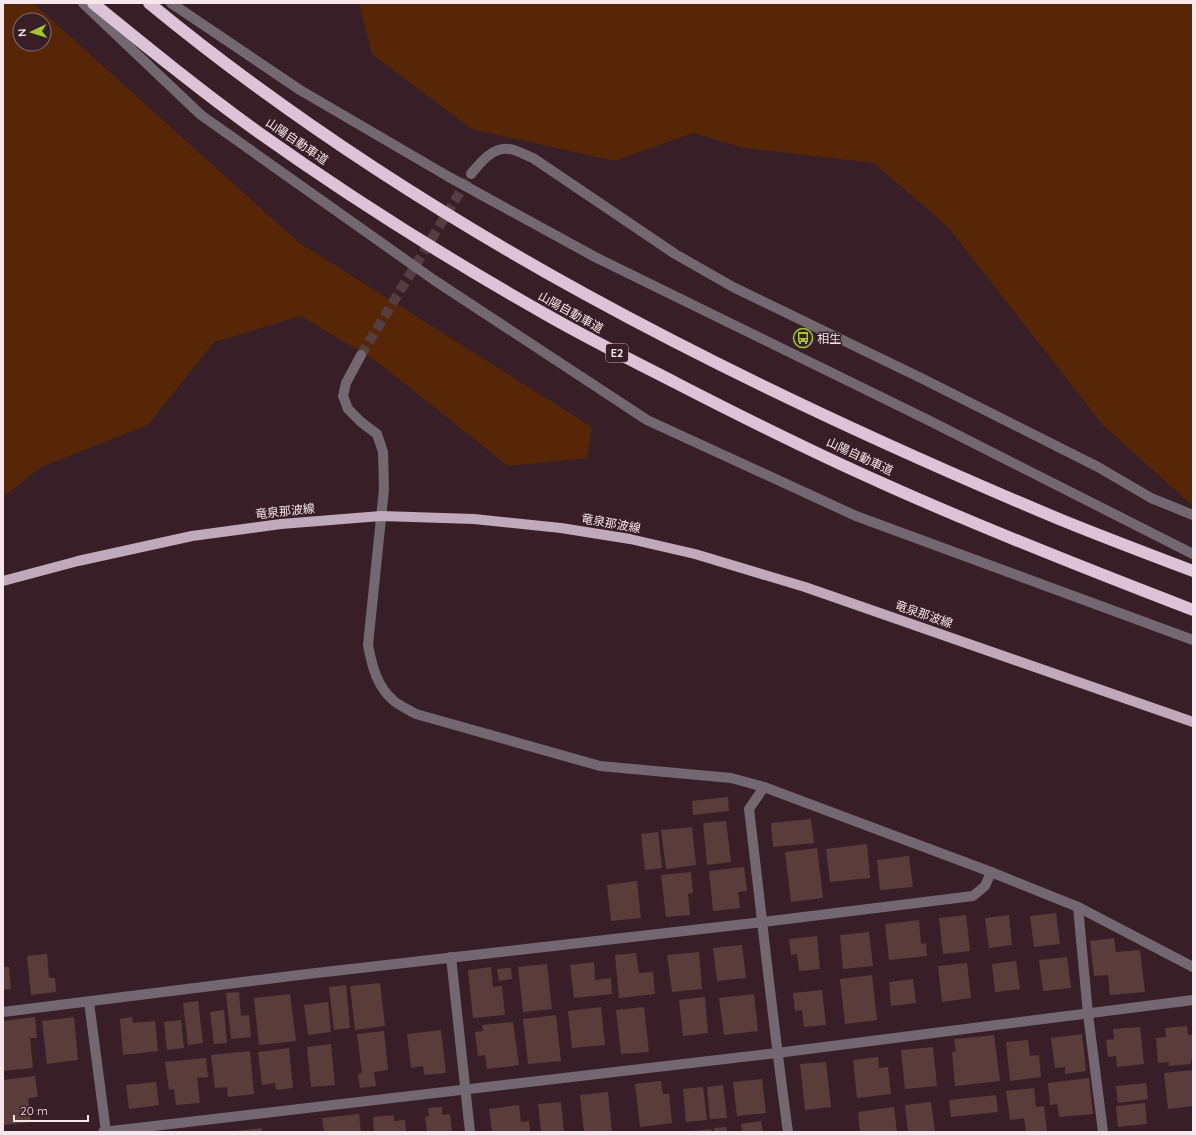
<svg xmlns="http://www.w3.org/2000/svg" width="1196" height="1135" font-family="Quicksand,'Noto Sans JP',sans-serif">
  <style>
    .green { fill: #562607; fill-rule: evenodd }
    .building { fill: #5a3d3b }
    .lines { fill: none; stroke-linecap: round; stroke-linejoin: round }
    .minor-tunnel { stroke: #553d44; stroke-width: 10; stroke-dasharray: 10 5; stroke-linecap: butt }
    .minor { stroke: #736871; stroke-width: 10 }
    .major { stroke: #bfa9ba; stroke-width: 10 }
    .highway { stroke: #ddc3d8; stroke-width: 12 }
    .labels { text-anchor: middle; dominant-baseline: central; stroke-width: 3; stroke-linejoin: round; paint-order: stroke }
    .shield { fill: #381f27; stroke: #beaab0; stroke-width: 1 }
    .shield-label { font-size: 11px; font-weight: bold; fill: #f7e6eb }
    .street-label { font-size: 12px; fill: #f7e6eb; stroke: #381f27 }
    .poi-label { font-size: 12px; fill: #f7e6eb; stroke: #381f27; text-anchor: start }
  </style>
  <rect width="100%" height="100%" fill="#381f27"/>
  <!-- green -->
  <g class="green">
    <path d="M3,3H33L298,242L592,427L587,458L508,466L379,363L301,316L214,342L148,425L41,467L3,497ZM20,20H44V44H20Z"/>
    <path d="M359,3H1193V506L1103,425L947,226L874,163L744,148L693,133L614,161L472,129L372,54Z"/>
  </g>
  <!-- building -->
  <g class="building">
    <path d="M728,797L729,811L693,815L692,801Z"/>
    <path d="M811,819L814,843L773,847L771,823Z"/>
    <path d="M726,821L731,862L707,865L703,823Z"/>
    <path d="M692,827L696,865L666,869L661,830Z"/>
    <path d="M658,832L662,868L645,870L641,834Z"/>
    <path d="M867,844L870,878L830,882L826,849Z"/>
    <path d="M817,848L823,898L791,902L785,852Z"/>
    <path d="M909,856L913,887L880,890L877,860Z"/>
    <path d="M744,867L747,891L738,892L740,908L713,911L709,871Z"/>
    <path d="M691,872L693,893L688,894L690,915L666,917L661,875Z"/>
    <path d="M637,881L641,918L611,921L607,885Z"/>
    <path d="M1056,913L1060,944L1034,947L1030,916Z"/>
    <path d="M966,915L970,951L943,954L939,918Z"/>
    <path d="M1009,915L1012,945L989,948L985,918Z"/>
    <path d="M919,920L921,944L926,943L927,956L889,960L885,924Z"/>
    <path d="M869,932L873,966L843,969L840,935Z"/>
    <path d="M817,936L820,969L799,971L797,954L791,955L789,939Z"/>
    <path d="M1114,938L1116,952L1140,950L1145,992L1110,995L1108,975L1094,976L1090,941Z"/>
    <path d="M742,945L746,978L717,981L713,948Z"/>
    <path d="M699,952L702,989L672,992L667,955Z"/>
    <path d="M636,953L639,973L653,972L655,994L619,998L615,955Z"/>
    <path d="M47,954L49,978H55L56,992L31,995L27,956Z"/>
    <path d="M1067,957L1071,988L1043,991L1039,960Z"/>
    <path d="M1016,961L1020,989L995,992L992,964Z"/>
    <path d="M594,962L595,980L611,978L612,994L574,998L570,965Z"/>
    <path d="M967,963L971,998L942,1002L938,966Z"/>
    <path d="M547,964L552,1009L523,1012L518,967Z"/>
    <path d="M3,967H9L11,989L3,990Z"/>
    <path d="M491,967L493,987L502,986L505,1015L473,1018L468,970Z"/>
    <path d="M511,968L512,979L499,981L497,969Z"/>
    <path d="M872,975L877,1020L845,1024L840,979Z"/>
    <path d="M913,979L916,1003L891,1006L889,982Z"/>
    <path d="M380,983L385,1026L355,1030L350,986Z"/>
    <path d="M346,985L350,1028L334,1030L329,987Z"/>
    <path d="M822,990L826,1025L804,1027L802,1010L795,1011L793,993Z"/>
    <path d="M239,992L241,1016L249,1015L251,1037L231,1039L226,993Z"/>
    <path d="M290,994L296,1041L259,1045L254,998Z"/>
    <path d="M754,994L758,1031L724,1035L719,998Z"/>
    <path d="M705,997L708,1033L683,1036L679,1000Z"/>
    <path d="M198,1001L203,1043L188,1045L183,1003Z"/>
    <path d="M328,1002L331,1032L308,1035L304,1005Z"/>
    <path d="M601,1007L605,1045L572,1048L568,1011Z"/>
    <path d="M644,1007L649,1052L621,1054L616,1010Z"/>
    <path d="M224,1010L227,1043L214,1044L210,1012Z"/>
    <path d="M556,1015L561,1061L528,1064L523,1019Z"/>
    <path d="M35,1017L37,1038H30L33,1068L3,1071V1021Z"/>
    <path d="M74,1017L78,1060L47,1064L42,1021Z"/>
    <path d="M132,1017L133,1023L155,1021L158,1051L123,1055L120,1019Z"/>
    <path d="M181,1020L184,1048L167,1050L164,1022Z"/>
    <path d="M513,1022L519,1065L487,1069L485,1055L478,1056L475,1032L483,1031L482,1025Z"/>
    <path d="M1187,1026L1188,1035L1193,1034V1060H1191V1064L1169,1066V1062L1158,1063L1156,1038L1166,1037L1165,1028Z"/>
    <path d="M1140,1027L1144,1064L1117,1067L1116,1056L1108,1057L1106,1040L1114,1039L1113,1029Z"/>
    <path d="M441,1030L446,1073L424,1075L423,1066L411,1068L407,1034Z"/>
    <path d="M384,1031L388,1070L374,1072L376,1086L360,1088L358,1074L362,1073L357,1034Z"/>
    <path d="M1082,1034L1086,1071L1065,1074V1067L1055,1068L1051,1038Z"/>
    <path d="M994,1035L1000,1081L955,1086L952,1052L956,1051L954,1039Z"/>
    <path d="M1028,1040L1030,1056L1039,1055L1041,1077L1010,1081L1006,1042Z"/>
    <path d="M331,1044L335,1085L311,1087L307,1047Z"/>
    <path d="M933,1047L937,1086L905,1089L901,1050Z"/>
    <path d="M289,1048L293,1088L276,1090L275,1083L262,1085L258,1052Z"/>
    <path d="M250,1051L254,1094L228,1097L227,1087L215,1088L211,1055Z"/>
    <path d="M878,1057L879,1068L888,1067L891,1094L857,1098L853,1060Z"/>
    <path d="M206,1058L208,1077L197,1078L200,1103L176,1105L174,1089L169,1090L165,1062Z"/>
    <path d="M826,1062L831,1107L805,1110L800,1064Z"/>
    <path d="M1193,1070V1106L1168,1109L1164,1073Z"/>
    <path d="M35,1076L38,1097L28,1098L31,1122L3,1125V1080Z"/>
    <path d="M1089,1078L1093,1114L1059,1117L1057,1104L1050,1105L1048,1083Z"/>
    <path d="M762,1079L766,1113L737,1116L733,1082Z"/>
    <path d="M661,1081L663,1094H669L672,1123L640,1127L635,1084Z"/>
    <path d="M156,1082L159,1105L129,1109L126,1085Z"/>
    <path d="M1146,1083L1148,1099L1118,1103L1116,1086Z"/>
    <path d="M723,1085L727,1118L710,1119L707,1087Z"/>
    <path d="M703,1087L707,1120L686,1122L683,1089Z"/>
    <path d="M1034,1088L1036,1107L1044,1106L1047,1132H1026L1024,1118L1010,1120L1006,1091Z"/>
    <path d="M608,1092L612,1132H584L580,1095Z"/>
    <path d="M996,1095L998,1112L951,1117L949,1100Z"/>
    <path d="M561,1102L564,1132H541L538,1104Z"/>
    <path d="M931,1102L935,1132H908L905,1105Z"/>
    <path d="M1145,1103L1147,1124L1118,1127L1116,1106Z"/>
    <path d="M519,1105L521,1122L529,1121L530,1132H492L489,1109Z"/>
    <path d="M442,1107V1115L450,1114L452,1132H427L425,1117L429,1116L428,1108Z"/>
    <path d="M894,1107L897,1132H860L858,1112Z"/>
    <path d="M359,1114L361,1132H324L322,1118Z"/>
    <path d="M394,1115V1121L405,1120L406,1132H374L373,1117Z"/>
    <path d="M761,1121L763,1132H742L741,1124Z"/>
    <path d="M726,1127L727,1132H714V1128Z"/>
    <path d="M262,1128V1132H237L236,1131Z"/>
    <path d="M711,1129L712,1132H692V1131Z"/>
  </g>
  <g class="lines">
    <!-- minor-tunnel -->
    <path class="minor-tunnel" d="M361,355L471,174"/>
    <!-- minor -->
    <g class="minor">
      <path d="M83,3L201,115L434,280L647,420L856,516L1193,640"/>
      <path d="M171,3L300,90L449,177L595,257L928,420L1193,554"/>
      <path d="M471,174C480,163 492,147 509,149C516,149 526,156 533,158L675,254L733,287L923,379L1098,467L1151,498L1193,515"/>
      <path d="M361,355L346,383L343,396L348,409L361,422L377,434L383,452L384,489L368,645C372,666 377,687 394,701C400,706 409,710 416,714L600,766L731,778L764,787"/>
      <path d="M1078,907L1193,967"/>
      <path d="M451,957L470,1132"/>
      <path d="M89,1002L106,1132"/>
      <path d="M3,1012L299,975L763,922L973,896L985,886L991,872L1078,907L1088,1014L1103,1132"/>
      <path d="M103,1132L777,1053L1193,1000"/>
      <path d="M788,1132C773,1025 762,917 749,809L764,787L991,872"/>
    </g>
    <!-- major -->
    <path class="major" d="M3,581L78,561L192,536L281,524L381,516L474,519L561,528L630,539L695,554L805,587L1193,722"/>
    <!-- highway -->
    <g class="highway">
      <path d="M93,3C147,47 201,91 258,132C351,198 448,259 547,315C589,339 633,361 676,383C744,418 812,452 882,483C984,529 1089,570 1193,610"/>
      <path d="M149,3C420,226 737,384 1059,519C1103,537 1148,554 1193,571"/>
    </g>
  </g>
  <!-- icons -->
  <defs>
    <symbol id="bus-ring" viewBox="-11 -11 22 22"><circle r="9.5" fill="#381f27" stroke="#a1c929" stroke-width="1.5"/><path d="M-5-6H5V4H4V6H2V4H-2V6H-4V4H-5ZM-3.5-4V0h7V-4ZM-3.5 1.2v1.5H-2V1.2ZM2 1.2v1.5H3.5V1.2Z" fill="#a1c929"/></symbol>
  </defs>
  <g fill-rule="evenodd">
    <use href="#bus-ring" x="792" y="327" width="22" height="22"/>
  </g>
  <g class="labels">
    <!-- shield labels -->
    <rect class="shield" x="606" y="344" width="22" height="18" rx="3"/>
    <g class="shield-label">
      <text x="617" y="353">E2</text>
    </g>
    <!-- street labels -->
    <g class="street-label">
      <text transform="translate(297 141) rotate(34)">山陽自動車道</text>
      <text transform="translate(571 312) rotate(29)">山陽自動車道</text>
      <text transform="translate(860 456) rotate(25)">山陽自動車道</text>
      <text transform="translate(285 511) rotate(-6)">竜泉那波線</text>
      <text transform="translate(611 523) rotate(10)">竜泉那波線</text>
      <text transform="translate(924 614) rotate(19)">竜泉那波線</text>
    </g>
    <!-- poi labels -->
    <g class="poi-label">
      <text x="817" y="338">相生</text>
    </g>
  </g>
  <!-- border -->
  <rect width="1196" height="1135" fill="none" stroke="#f7e6eb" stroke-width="8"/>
  <!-- north arrow -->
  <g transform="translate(32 32) rotate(266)"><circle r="19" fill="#381f27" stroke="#846f75"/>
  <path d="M0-3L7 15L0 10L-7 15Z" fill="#a1c929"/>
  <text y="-6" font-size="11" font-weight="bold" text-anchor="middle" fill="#f7e6eb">N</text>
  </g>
  <!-- scale -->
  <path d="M14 1115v6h74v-6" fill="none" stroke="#f7e6eb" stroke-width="2"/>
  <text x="20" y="1115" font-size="12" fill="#f7e6eb" stroke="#381f27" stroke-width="3" paint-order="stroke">20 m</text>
</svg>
